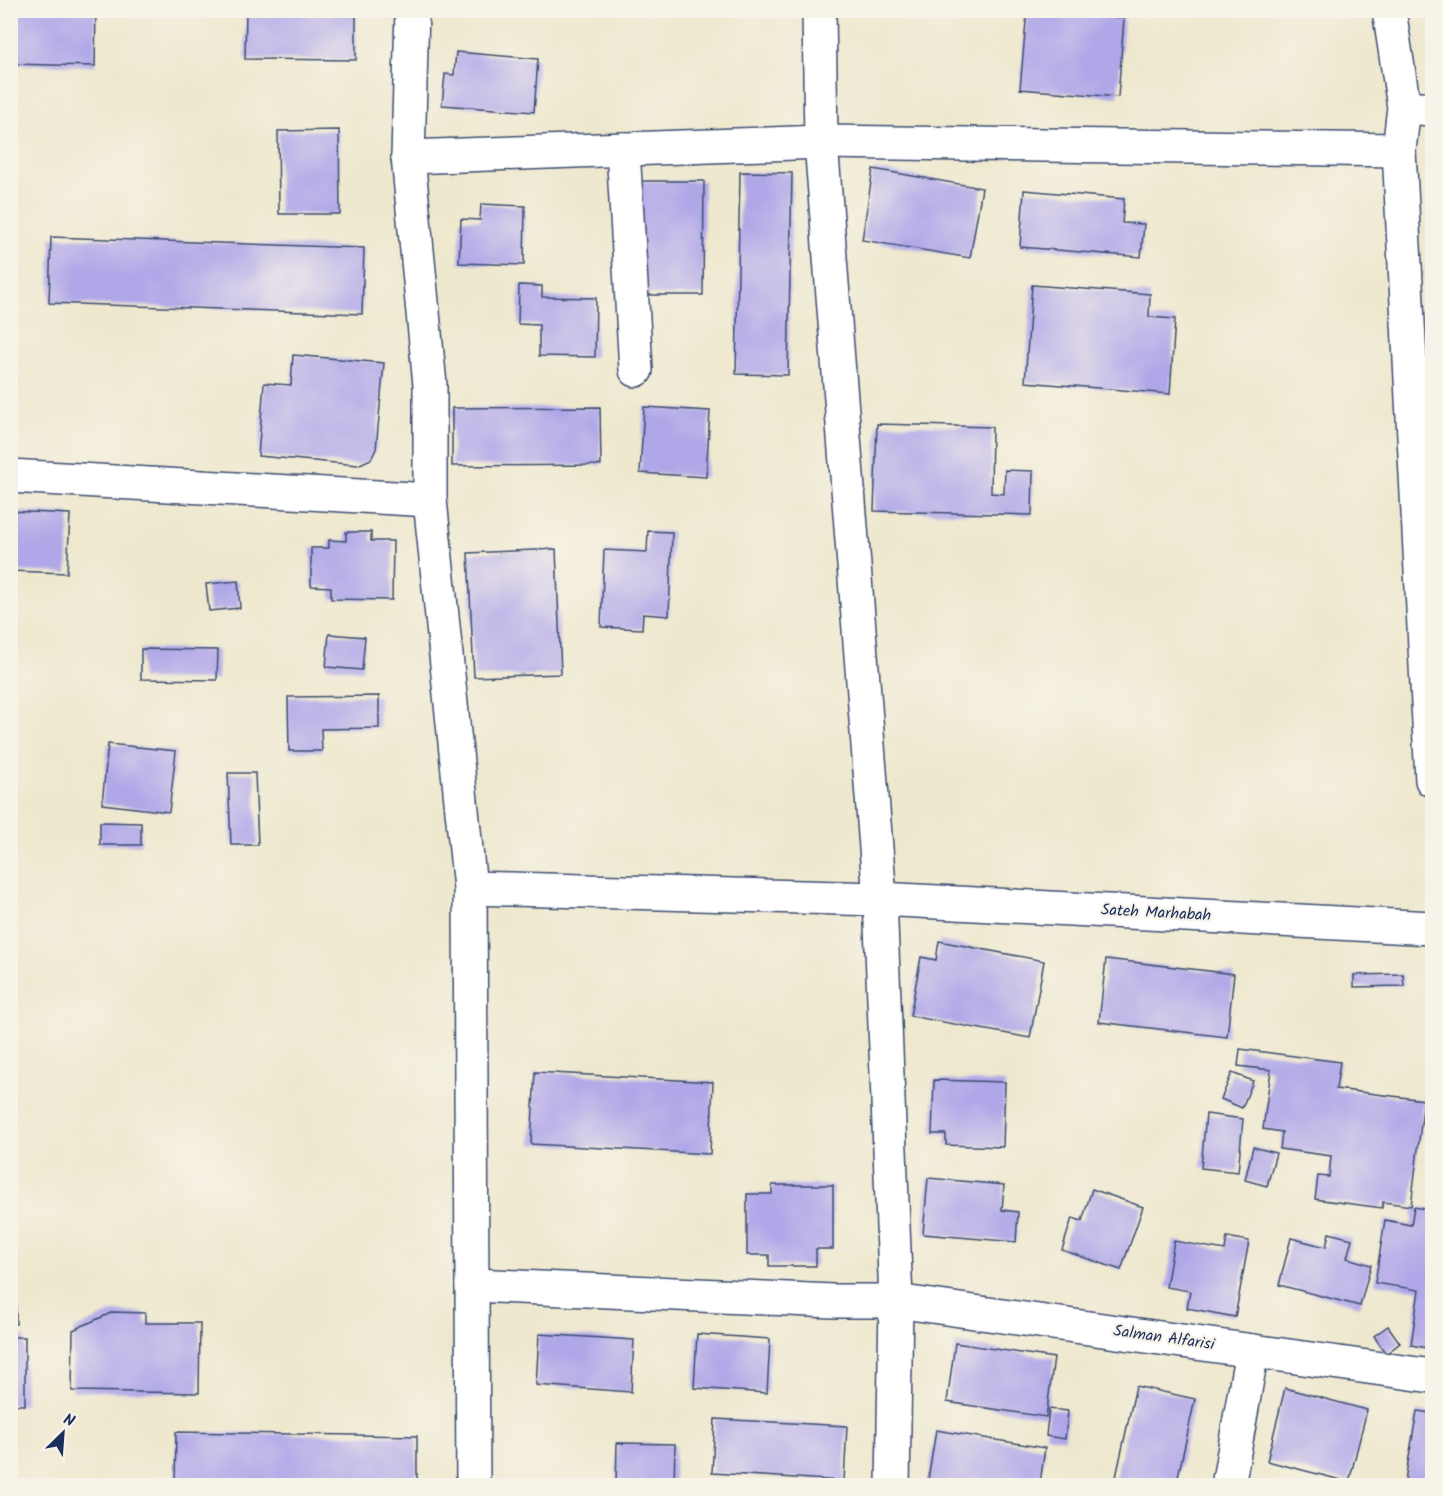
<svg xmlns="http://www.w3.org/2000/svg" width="1443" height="1496" font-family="Kalam,sans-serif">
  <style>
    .building { fill: #b0a7e8 }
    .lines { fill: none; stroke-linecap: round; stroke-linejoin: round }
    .minor-casing { stroke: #3b4b6f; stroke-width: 36 }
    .minor { stroke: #fff; stroke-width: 33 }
    .labels { text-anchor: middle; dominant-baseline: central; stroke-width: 4.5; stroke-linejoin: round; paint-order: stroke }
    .street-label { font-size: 16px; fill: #1b2f5e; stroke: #f7f3e8 }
  </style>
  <rect width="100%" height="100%" fill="#f7f3e8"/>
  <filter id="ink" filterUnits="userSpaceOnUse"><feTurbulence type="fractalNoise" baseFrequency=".0167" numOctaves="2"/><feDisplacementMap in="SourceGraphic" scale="12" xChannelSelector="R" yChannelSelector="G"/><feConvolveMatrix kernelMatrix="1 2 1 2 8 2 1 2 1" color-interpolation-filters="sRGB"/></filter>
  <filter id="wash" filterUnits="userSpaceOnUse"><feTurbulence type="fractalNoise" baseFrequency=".008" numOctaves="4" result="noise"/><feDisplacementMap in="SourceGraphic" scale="24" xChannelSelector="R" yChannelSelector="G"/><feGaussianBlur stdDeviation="1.35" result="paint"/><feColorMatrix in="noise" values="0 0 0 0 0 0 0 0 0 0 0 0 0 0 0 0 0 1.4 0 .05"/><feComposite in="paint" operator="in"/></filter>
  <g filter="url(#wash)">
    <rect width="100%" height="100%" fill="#eee8ce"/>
    <g id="blocks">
      <!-- building -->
      <g class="building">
        <path d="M10,10H96L95,66L10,64Z"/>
        <path d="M246,10H356V60L245,59Z"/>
        <path d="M1027,10L1124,18L1118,97L1020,89Z"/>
        <path d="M456,52L538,59L534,112L442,105L445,74L454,75Z"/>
        <path d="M339,130L340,214H279L278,131Z"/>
        <path d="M873,169L982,188L970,258L862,240Z"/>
        <path d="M740,172L792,173L788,375L736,374Z"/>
        <path d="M635,181H704L703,295H635Z"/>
        <path d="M1024,190L1124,199L1122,223L1144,224L1141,257L1020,247Z"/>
        <path d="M481,204L525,206L524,265L459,263L461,219L480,220Z"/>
        <path d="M51,237L364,248L362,314L49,303Z"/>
        <path d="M519,285L542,286V297L596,298L595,357L539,356V325L518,324Z"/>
        <path d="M1032,285L1150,294L1149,317L1175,319L1170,394L1025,382Z"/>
        <path d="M293,355L384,363L376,449L371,459L358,465L258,456L264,383L291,385Z"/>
        <path d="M600,407L601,465L452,466V408Z"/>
        <path d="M644,407L710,411L706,477L640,473Z"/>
        <path d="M877,424L992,427L991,493L1004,494L1005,470L1033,471L1032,515L874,511Z"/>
        <path d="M10,511L70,514L67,573L10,571Z"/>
        <path d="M648,531L672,532L669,616L643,614L642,629L601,627L604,550L647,552Z"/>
        <path d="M346,532H371V541H393L392,600L331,599V587L311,586V548H329V540L346,541Z"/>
        <path d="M556,549L561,674L474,677L468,553Z"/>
        <path d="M238,581L240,608L209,611L206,584Z"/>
        <path d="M329,634L365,637L362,670L326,667Z"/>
        <path d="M141,649L218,650L217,680L141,679Z"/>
        <path d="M379,696V728L321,729L322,751H289L288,697Z"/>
        <path d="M108,744L176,751L169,812L102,804Z"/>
        <path d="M228,773H255L258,845H231Z"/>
        <path d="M100,822L141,823V845H100Z"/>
        <path d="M939,941L1044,961L1030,1038L910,1016L921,957L936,960Z"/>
        <path d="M1106,959L1234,974L1227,1037L1099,1022Z"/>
        <path d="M1403,974L1404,986L1354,987V975Z"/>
        <path d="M1240,1049L1340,1062L1336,1089L1424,1100L1411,1206L1383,1202L1382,1208L1315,1199L1318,1176L1329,1177L1331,1156L1280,1149L1282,1132L1263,1129L1271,1070L1238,1066Z"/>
        <path d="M535,1072L713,1082L710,1154L531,1144Z"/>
        <path d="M1232,1073L1253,1081L1242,1108L1221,1099Z"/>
        <path d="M934,1080L1005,1082L1003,1147L946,1145V1134H932Z"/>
        <path d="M1206,1114L1243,1119L1238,1172L1201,1168Z"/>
        <path d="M1253,1147L1276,1153L1267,1186L1245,1180Z"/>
        <path d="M928,1178L1004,1185L1002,1210L1018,1212L1016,1242L923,1234Z"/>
        <path d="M772,1185H833V1249H816V1266H769V1255H747V1194H772Z"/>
        <path d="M1092,1189L1143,1207L1121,1270L1062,1250L1072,1218L1082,1221Z"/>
        <path d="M1414,1207L1432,1210L1430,1227L1432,1228V1349L1411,1345L1419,1290L1375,1283L1385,1220L1411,1225Z"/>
        <path d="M1329,1233L1352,1239L1347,1258L1371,1265L1360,1306L1279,1285L1291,1238L1326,1247Z"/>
        <path d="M1227,1237L1249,1241L1235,1317L1187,1308L1190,1291L1166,1287L1174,1241L1225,1250Z"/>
        <rect x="10" y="1301" width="6" height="23"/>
        <path d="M113,1312L145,1313V1323H200L199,1393L72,1391L73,1330Z"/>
        <path d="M1388,1326L1400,1343L1386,1354L1374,1336Z"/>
        <path d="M539,1334L634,1340L631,1392L536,1385Z"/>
        <path d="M697,1334L770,1339L767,1393L694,1388Z"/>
        <rect x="10" y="1337" width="15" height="68"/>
        <path d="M955,1343L1054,1358L1046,1417L947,1402Z"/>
        <path d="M1136,1386L1195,1399L1176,1486H1114Z"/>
        <path d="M1285,1388L1367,1410L1349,1482L1267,1461Z"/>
        <path d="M1049,1409L1068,1411L1065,1439L1046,1436Z"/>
        <path d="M1417,1411L1432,1413V1486H1404Z"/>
        <path d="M715,1419L847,1426L844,1481L712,1473Z"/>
        <path d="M936,1430L1045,1448L1040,1483L1050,1484L1049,1486H927Z"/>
        <path d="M176,1432L417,1436V1486H175Z"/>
        <path d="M617,1443L675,1444L674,1486H616Z"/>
      </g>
    </g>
  </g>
  <g filter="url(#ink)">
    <use href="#blocks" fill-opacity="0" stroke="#3b4b6f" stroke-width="1.5"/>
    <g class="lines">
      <defs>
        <g id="minor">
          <path d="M412,10L408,157L430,385V500L470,888L473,1486"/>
          <path d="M819,10L821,142L880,899L896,1301L893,1486"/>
          <path d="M1389,10L1404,107L1399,150L1432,780"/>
          <path d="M1404,107L1432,109"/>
          <path d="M623,149L636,370"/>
          <path d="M408,157L821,142L1399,150"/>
          <path d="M10,476L430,500"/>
          <path d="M470,888L880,899L1432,928"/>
          <path d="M472,1285L833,1301H896L1432,1376"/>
          <path d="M1228,1486L1252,1351"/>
        </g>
      </defs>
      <!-- minor casing -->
      <use href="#minor" class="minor-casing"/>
      <!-- minor -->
      <use href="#minor" class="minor"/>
    </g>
  </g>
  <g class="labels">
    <!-- street labels -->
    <g class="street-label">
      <text transform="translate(1156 913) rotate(3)">Sateh Marhabah</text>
      <text transform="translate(1164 1338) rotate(8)">Salman Alfarisi</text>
    </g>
  </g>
  <!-- margin -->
  <rect width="1443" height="1496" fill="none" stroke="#f7f3e8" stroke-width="36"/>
  <!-- north arrow -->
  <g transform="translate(63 1433) rotate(25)" stroke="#f7f3e8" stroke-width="4.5" paint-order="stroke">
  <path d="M0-4.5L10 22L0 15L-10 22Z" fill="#1b2f5e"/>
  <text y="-9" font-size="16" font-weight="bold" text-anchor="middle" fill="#1b2f5e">N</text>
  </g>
</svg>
